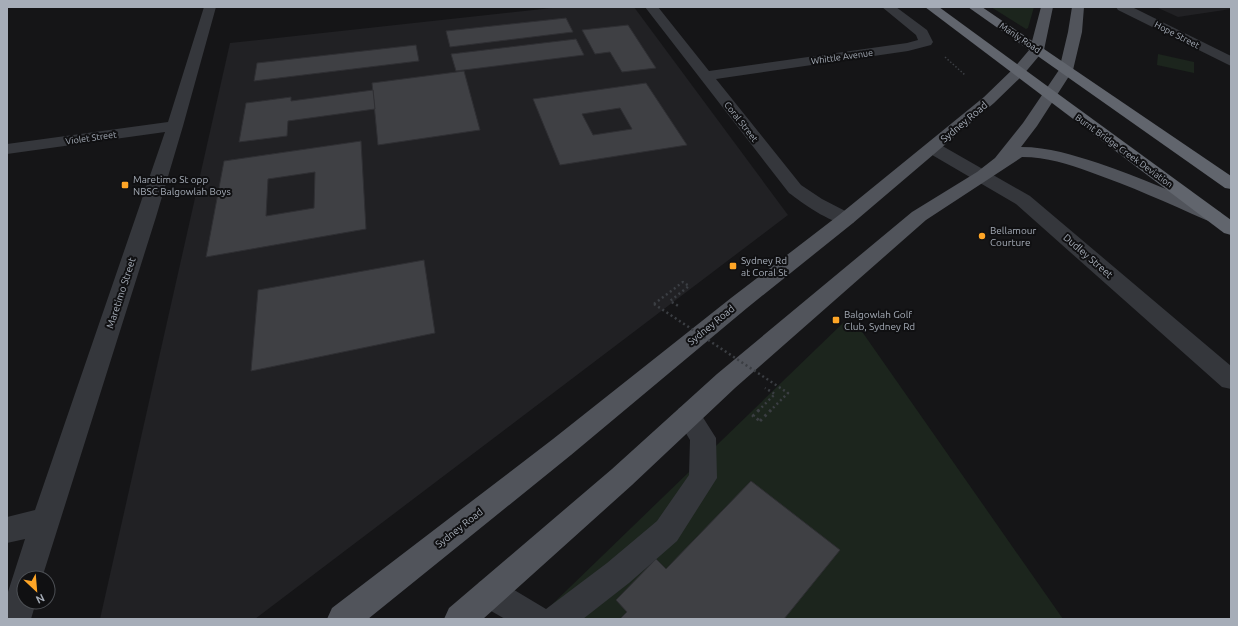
<svg xmlns="http://www.w3.org/2000/svg" width="1238" height="626" font-family="Ubuntu,sans-serif">
  <style>
    .built { fill: #212124 }
    .green { fill: #1c251d }
    .building { fill: #3f4044; stroke: #2f2f33; fill-rule: evenodd }
    .lines { fill: none; stroke-linecap: round; stroke-linejoin: round }
    .path-far2 { stroke: #3b3e43; stroke-width: 1.5; stroke-dasharray: 1.5 2; stroke-linecap: butt }
    .path-far1 { stroke: #3b3e43; stroke-width: 2.5; stroke-dasharray: 2 3; stroke-linecap: butt }
    .path { stroke: #3b3e43; stroke-width: 3; stroke-dasharray: 2.5 4; stroke-linecap: butt }
    .minor { fill: #35373c; fill-rule: evenodd }
    .major { fill: #51545b; fill-rule: evenodd }
    .highway { fill: #61656d; fill-rule: evenodd }
    .path-bridge-far1 { stroke: #3b3e43; stroke-width: 2.5; stroke-dasharray: 2 3; stroke-linecap: butt }
    .path-bridge { stroke: #3b3e43; stroke-width: 3; stroke-dasharray: 2.5 4; stroke-linecap: butt }
    .poi-dot { fill: #fea526; stroke: #101012; stroke-width: 1.5 }
    .labels { text-anchor: middle; dominant-baseline: central; stroke-width: 4; stroke-linejoin: round; paint-order: stroke }
    .far-street-label { font-size: 9px; fill: #a6adb8; stroke: #101012 }
    .street-label { font-size: 10px; fill: #a6adb8; stroke: #101012 }
    .poi-label { font-size: 10px; fill: #a6adb8; stroke: #101012; text-anchor: start }
  </style>
  <rect width="100%" height="100%" fill="#151517"/>
  <!-- built -->
  <g class="built">
    <path d="M561,7H634L788,215L255,619H100L230,43Z"/>
    <path d="M1156,7H1231V9L1178,17Z"/>
  </g>
  <!-- green -->
  <g class="green">
    <path d="M991,7H1034L1028,28L1026,29Z"/>
    <path d="M1158,54L1194,62V73L1157,65Z"/>
    <path d="M844,322L863,333L1063,619H537Z"/>
  </g>
  <!-- building -->
  <g class="building">
    <path d="M566,18L573,32L450,47L446,31Z"/>
    <path d="M628,25L656,68L622,72L610,52L595,54L582,30Z"/>
    <path d="M576,39L584,55L456,71L451,54Z"/>
    <path d="M416,45L419,61L254,81L257,63Z"/>
    <path d="M464,71L480,130L378,145L372,83Z"/>
    <path d="M646,83L687,145L560,165L533,99ZM620,108L632,129L593,135L582,114Z"/>
    <path d="M373,90L375,109L288,121L287,136L239,142L246,103L291,97V101Z"/>
    <path d="M361,141L366,229L206,257L224,161ZM315,172L314,208L266,216L268,179Z"/>
    <path d="M424,260L435,333L251,371L258,290Z"/>
    <path d="M751,481L840,550L784,619H620L627,612L616,600L656,559L666,569Z"/>
  </g>
  <g class="lines">
    <!-- path-far2 -->
    <path class="path-far2" d="M945,57L965,75"/>
    <!-- path-far1 -->
    <g class="path-far1">
      <path d="M654,304L683,282L689,286L670,301L680,307"/>
      <path d="M758,411L775,394L765,388"/>
    </g>
    <!-- path -->
    <path class="path" d="M759,410L753,416L760,421"/>
    <!-- minor -->
    <g class="minor">
      <path d="M204,7H216L183,126L156,217L42,578H24V602H36L31,619H7V595L25,539L7,543V517L35,510L165,132L7,154V144L168,122Z"/>
      <path d="M645,7H658L709,71L907,43L918,40L916,35L882,7H896L927,30L933,42L931,45L908,51L716,79L801,185L822,199L853,215L856,219L853,223C835,228 803,203 789,193Z"/>
      <path d="M1116,7H1132L1231,56V66L1118,10Z"/>
      <path d="M933,143L939,144L1030,196L1231,366V389L1222,387L1016,204L927,152L925,148L927,144Z"/>
      <path d="M688,405L697,408L716,438L717,478L677,541L629,583L583,619H505L479,604L475,593L479,582L490,578L501,582L546,609L607,563L657,521L689,475L690,440L675,415L679,408Z"/>
    </g>
    <!-- major -->
    <g class="major">
      <path d="M1041,7H1053L1044,50L1023,75L994,103L853,223L747,308L571,455L368,619H327L332,608L553,439L731,298L839,215L984,97L1013,69L1030,49Z"/>
      <path d="M1072,7H1084L1082,32L1073,70L1037,126L1021,147C1049,147 1073,155 1098,163C1140,177 1180,195 1220,212L1223,216L1220,220L1213,222L1206,220C1168,203 1130,186 1090,172C1068,164 1047,157 1022,157L926,220L735,388L632,485L483,619H444L449,608L612,469L717,374L912,212L977,172L995,158L1023,123L1059,70L1068,32Z"/>
    </g>
    <!-- highway -->
    <g class="highway">
      <path d="M925,7H939L1231,220V235L1224,233Z"/>
      <path d="M968,7H982L1231,176V189L1225,188Z"/>
    </g>
    <!-- path-bridge-far1 -->
    <path class="path-bridge-far1" d="M654,304L788,393L770,411"/>
    <!-- path-bridge -->
    <path class="path-bridge" d="M760,421L771,410"/>
  </g>
  <!-- markers -->
  <g class="poi-dot">
    <rect x="121" y="181" width="8" height="8" rx="2"/>
    <circle cx="982" cy="236" r="4"/>
    <rect x="729" y="262" width="8" height="8" rx="2"/>
    <rect x="832" y="316" width="8" height="8" rx="2"/>
  </g>
  <g class="labels">
    <!-- far-street labels -->
    <g class="far-street-label">
      <text transform="translate(1177 35) rotate(27)">Hope Street</text>
      <text transform="translate(1020 38) rotate(34)">Manly Road</text>
      <text transform="translate(842 57) rotate(-8)">Whittle Avenue</text>
      <text transform="translate(741 122) rotate(52)">Coral Street</text>
      <text transform="translate(91 138) rotate(-8)">Violet Street</text>
      <text transform="translate(1124 151) rotate(36)">Burnt Bridge Creek Deviation</text>
    </g>
    <!-- street labels -->
    <g class="street-label">
      <text transform="translate(964 122) rotate(-40)">Sydney Road</text>
      <text transform="translate(1088 256) rotate(41)">Dudley Street</text>
      <text transform="translate(121 293) rotate(-72)">Maretimo Street</text>
      <text transform="translate(711 325) rotate(-39)">Sydney Road</text>
      <text transform="translate(459 528) rotate(-38)">Sydney Road</text>
    </g>
    <!-- poi labels -->
    <g class="poi-label">
      <text x="133" y="179">Maretimo St opp<tspan x="133" dy="12">NBSC Balgowlah Boys</tspan></text>
      <text x="990" y="230">Bellamour<tspan x="990" dy="12">Courture</tspan></text>
      <text x="741" y="260">Sydney Rd<tspan x="741" dy="12">at Coral St</tspan></text>
      <text x="844" y="314">Balgowlah Golf<tspan x="844" dy="12">Club, Sydney Rd</tspan></text>
    </g>
  </g>
  <!-- border -->
  <rect width="1238" height="626" fill="none" stroke="#a6adb8" stroke-width="16"/>
  <!-- north arrow -->
  <g transform="translate(36 590) rotate(154)"><circle r="19" fill="#101012" stroke="#4c4f54"/>
  <path d="M0-3L7 15L0 10L-7 15Z" fill="#fea526"/>
  <text y="-6" font-size="11" font-weight="bold" text-anchor="middle" fill="#a6adb8">N</text>
  </g>
</svg>
